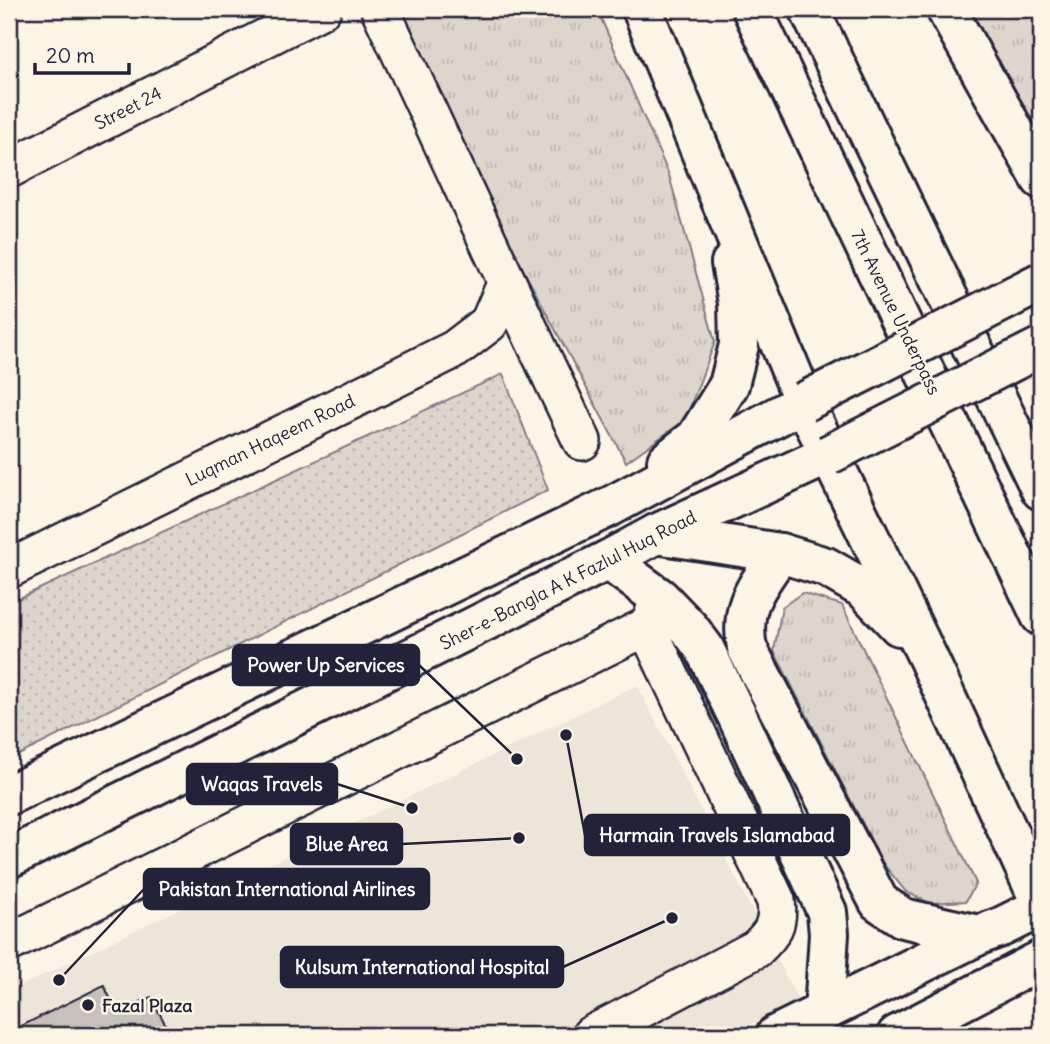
<svg xmlns="http://www.w3.org/2000/svg" width="1050" height="1044" font-family="Delius,sans-serif">
  <style>
    .built { fill: #ece5d8 }
    .grass { fill: url(#grass-dots); stroke: #7f7c84; stroke-width: 2 }
    .park { fill: url(#park-tufts); stroke: #7f7c84; stroke-width: 2 }
    .building { fill: #c6c1bb; stroke: #22223b; stroke-width: 2 }
    .lines { fill: none; stroke-linecap: round; stroke-linejoin: round }
    .minor-casing { stroke: #22223b; stroke-width: 42 }
    .major-casing { stroke: #22223b; stroke-width: 44 }
    .minor { stroke: #fcf5e5; stroke-width: 37 }
    .major { stroke: #fcf5e5; stroke-width: 38 }
    .major-bridge-casing { stroke: #22223b; stroke-width: 44; stroke-linecap: butt }
    .major-bridge { stroke: #fcf5e5; stroke-width: 38 }
    .poi-dot { fill: #22223b; stroke: #fcf5e5; stroke-width: 2.5 }
    .labels { text-anchor: middle; dominant-baseline: central; stroke-width: 5; stroke-linejoin: round; paint-order: stroke }
    .street-label { font-size: 18px; fill: #22223b; stroke: #fcf5e5 }
    .poi-label { font-size: 18px; font-weight: bold; fill: #22223b; stroke: #fcf5e5; text-anchor: start }
    .leader { fill: none; stroke: #22223b; stroke-width: 2.5 }
    .callout-dot { fill: #22223b; stroke: #fcf5e5; stroke-width: 2.5 }
    .callout { fill: #22223b; stroke: #22223b; stroke-width: 2.5 }
    .callout-label { font-size: 19px; text-anchor: middle; font-weight: bold; fill: #fff }
  </style>
  <defs>
    <pattern id="grass-dots" width="8" height="8" patternUnits="userSpaceOnUse" patternTransform="scale(1.75)"><rect width="8" height="8" fill="#dcd6cc"/><path d="M2 2h.1M6 6h.1" fill="none" stroke="#bcb7b0" stroke-width="1.8" stroke-linecap="round"/></pattern>
    <pattern id="park-tufts" width="24" height="20" patternUnits="userSpaceOnUse" patternTransform="scale(1.75)"><rect width="24" height="20" fill="#dcd6cc"/><path d="M3 7l-1-3M5 7V3M7 7l1-3M15 17l-1-3M17 17v-4M19 17l1-3" fill="none" stroke="#bcb7b0"/></pattern>
  </defs>
  <rect width="100%" height="100%" fill="#fcf5e5"/>
  <filter id="ink" filterUnits="userSpaceOnUse"><feTurbulence type="fractalNoise" baseFrequency=".0143" numOctaves="2"/><feDisplacementMap in="SourceGraphic" scale="14" xChannelSelector="R" yChannelSelector="G"/><feConvolveMatrix kernelMatrix="1 2 1 2 8 2 1 2 1" color-interpolation-filters="sRGB"/></filter>
  <g filter="url(#ink)">
    <!-- built -->
    <path class="built" d="M637,685L799,1002L726,1035H9V992Z"/>
    <!-- grass -->
    <path class="grass" d="M503,374L548,490L9,760V603Z"/>
    <!-- park -->
    <g class="park">
      <path d="M384,9H597L669,175L715,342L685,420L626,462Z"/>
      <path d="M957,9H1041V145Z"/>
      <path d="M802,593L842,605L976,883L966,901L930,903L906,892L884,865L774,651L782,607Z"/>
    </g>
    <!-- building -->
    <path class="building" d="M104,985L117,1013L151,997L171,1035H9V1032Z"/>
    <g class="lines">
      <defs>
        <g id="minor">
          <path d="M380,9C448,153 513,298 582,441"/>
          <path d="M9,169L322,9"/>
          <path d="M9,569L455,349L489,323L506,284"/>
          <path d="M9,943L650,625"/>
          <path d="M591,1035L756,949C773,933 779,924 776,901L652,638L650,625L658,602"/>
        </g>
        <g id="major">
          <path d="M642,9L804,402L928,658L1041,903"/>
          <path d="M752,9L1041,616"/>
          <path d="M809,9L1041,490"/>
          <path d="M946,9L1041,179"/>
          <path d="M667,461L696,438L729,385L739,345L738,303L731,263"/>
          <path d="M656,534L780,553L826,567L864,589L899,626"/>
          <path d="M780,553C757,587 739,605 747,648L879,902L903,918L979,935"/>
          <path d="M608,560L660,598L689,628L704,648L740,722L827,912L829,934L824,1012"/>
          <path d="M9,795L611,506L804,402"/>
          <path d="M9,858L608,560L656,534L828,455"/>
          <path d="M776,1035L979,935L1001,927L1041,907"/>
          <path d="M897,1035L1041,960"/>
        </g>
      </defs>
      <!-- minor casing -->
      <use href="#minor" class="minor-casing"/>
      <!-- major casing -->
      <use href="#major" class="major-casing"/>
      <!-- minor -->
      <use href="#minor" class="minor"/>
      <!-- major -->
      <use href="#major" class="major"/>
      <defs>
        <g id="major-bridge">
          <path d="M804,402L1041,282"/>
          <path d="M828,455L1041,347"/>
        </g>
      </defs>
      <!-- major-bridge casing -->
      <use href="#major-bridge" class="major-bridge-casing"/>
      <!-- major-bridge -->
      <use href="#major-bridge" class="major-bridge"/>
    </g>
  </g>
  <!-- markers -->
  <circle class="poi-dot" cx="88" cy="1005" r="7"/>
  <g class="labels">
    <!-- street labels -->
    <g class="street-label">
      <text transform="translate(128 108) rotate(-27)">Street 24</text>
      <text transform="translate(896 312) rotate(64)">7th Avenue Underpass</text>
      <text transform="translate(270 440) rotate(-26)">Luqman Haqeem Road</text>
      <text transform="translate(568 580) rotate(-27)">Sher-e-Bangla A K Fazlul Huq Road</text>
    </g>
    <!-- poi labels -->
    <g class="poi-label">
      <text x="102" y="1005">Fazal Plaza</text>
    </g>
  </g>
  <!-- callouts -->
  <path class="leader" d="M517 759L419 665M412 808L337 784M566 735L585 835M519 838L402 844M59 980L144 889M672 918L563 967"/>
  <g class="callout-dot">
    <circle cx="517" cy="759" r="7"/>
    <circle cx="412" cy="808" r="7"/>
    <circle cx="566" cy="735" r="7"/>
    <circle cx="519" cy="838" r="7"/>
    <circle cx="59" cy="980" r="7"/>
    <circle cx="672" cy="918" r="7"/>
  </g>
  <g class="callout">
    <rect x="233" y="645" width="186" height="40" rx="7"/>
    <rect x="187" y="764" width="150" height="40" rx="7"/>
    <rect x="585" y="815" width="264" height="40" rx="7"/>
    <rect x="291" y="824" width="111" height="40" rx="7"/>
    <rect x="144" y="869" width="285" height="40" rx="7"/>
    <rect x="281" y="947" width="282" height="40" rx="7"/>
  </g>
  <g class="callout-label">
    <text x="326" y="672">Power Up Services</text>
    <text x="262" y="791">Waqas Travels</text>
    <text x="717" y="842">Harmain Travels Islamabad</text>
    <text x="347" y="851">Blue Area</text>
    <text x="287" y="896">Pakistan International Airlines</text>
    <text x="422" y="974">Kulsum International Hospital</text>
  </g>
  <!-- margin -->
  <rect width="1050" height="1044" fill="none" stroke="#fcf5e5" stroke-width="35"/>
  <rect x="18" y="18" width="1015" height="1009" fill="none" stroke="#22223b" stroke-width="2.5" filter="url(#ink)"/>
  <!-- scale -->
  <path d="M35 63v10h94v-10" fill="none" stroke="#22223b" stroke-width="3.5"/>
  <text x="46" y="63" font-size="21" fill="#22223b" stroke="#fcf5e5" stroke-width="5" paint-order="stroke">20 m</text>
</svg>
